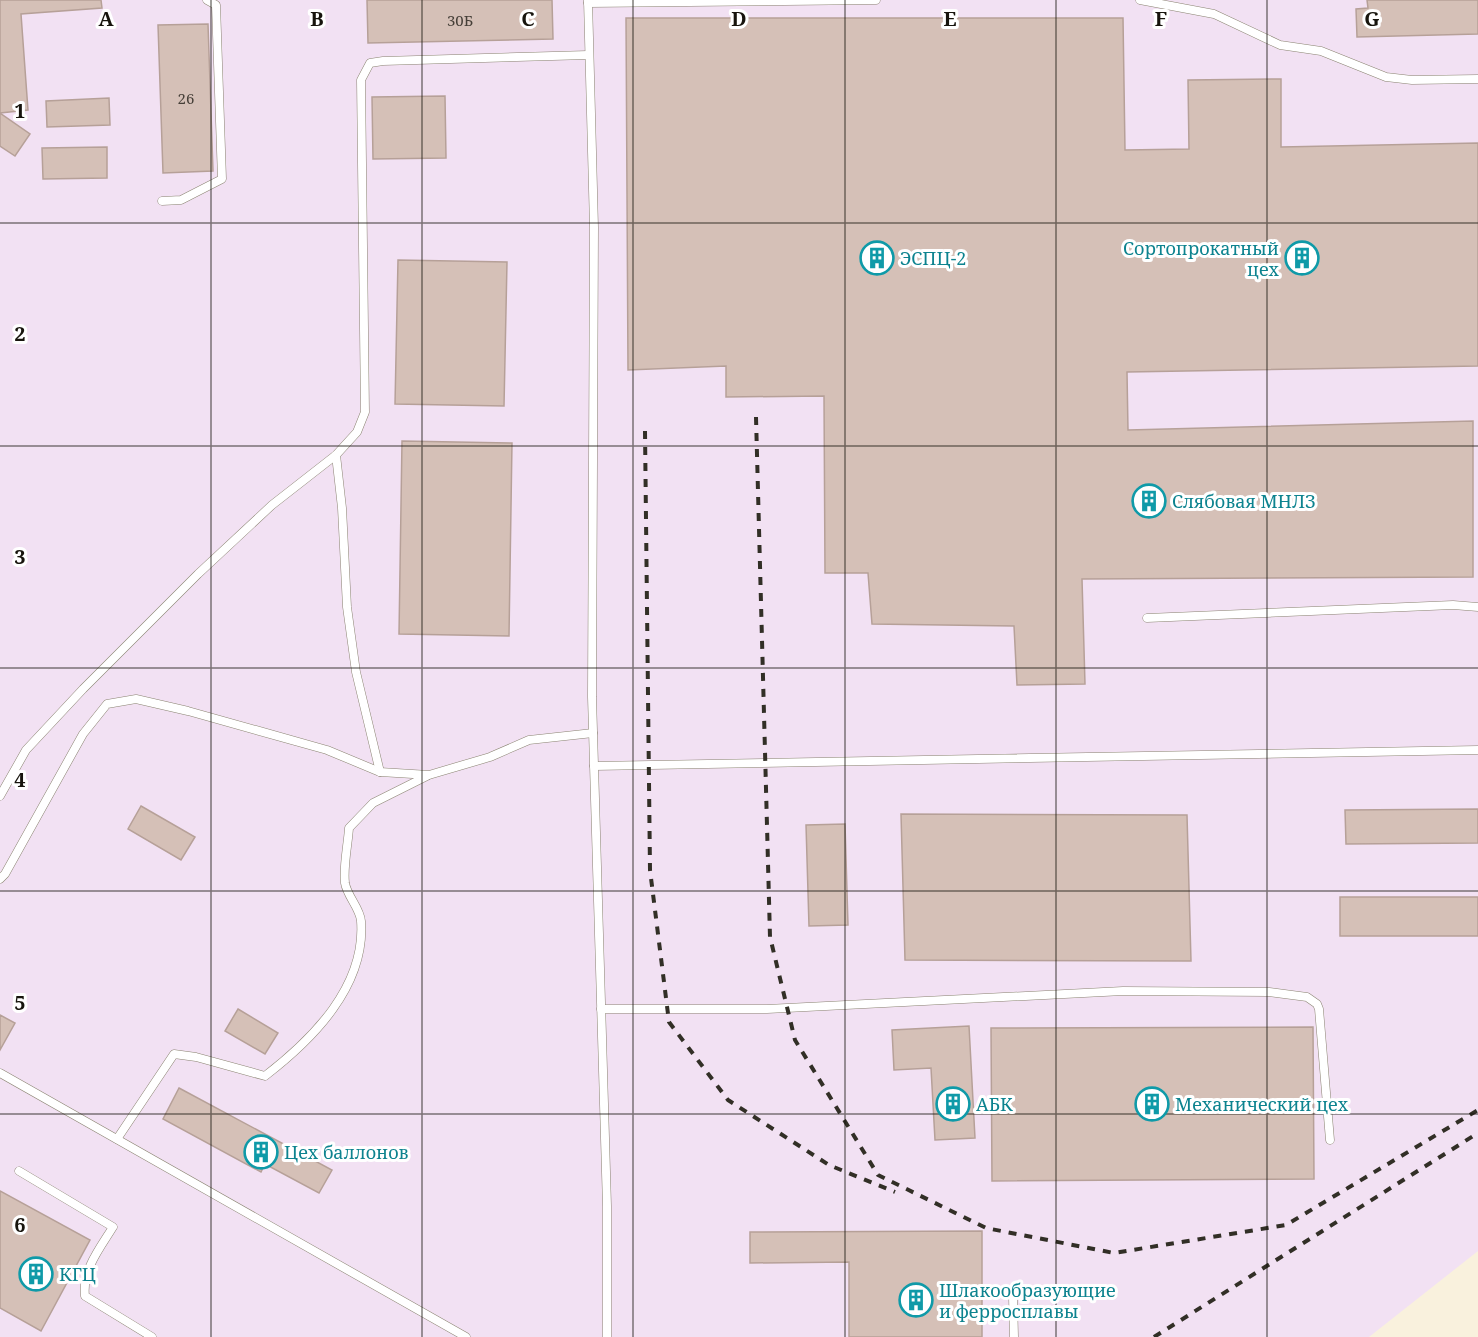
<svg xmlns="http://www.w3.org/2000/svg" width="1478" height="1337" font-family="'Noto Serif',serif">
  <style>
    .industrial { fill: #f2e1f3 }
    .building { fill: #d5c0b7; stroke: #b6a098; stroke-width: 1.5 }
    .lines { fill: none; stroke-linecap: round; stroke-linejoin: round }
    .lane-casing { stroke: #8a8371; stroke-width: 9 }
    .lane { stroke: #fff; stroke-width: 8 }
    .rail { stroke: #322f26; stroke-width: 4; stroke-dasharray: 8 8; stroke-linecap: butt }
    .grid { fill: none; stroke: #17140d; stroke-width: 1.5; stroke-opacity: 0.55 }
    .labels { text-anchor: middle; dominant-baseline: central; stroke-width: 6; stroke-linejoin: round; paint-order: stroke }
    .number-label { font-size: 15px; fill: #463f38 }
    .culture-label { font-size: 18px; fill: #0d838f; stroke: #fff; text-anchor: start }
    .grid-label { font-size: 20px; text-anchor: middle; font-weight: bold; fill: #17140d; stroke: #fff; stroke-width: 6; stroke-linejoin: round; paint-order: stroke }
  </style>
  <rect width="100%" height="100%" fill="#f9f1dd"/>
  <!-- industrial -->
  <path class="industrial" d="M0,0H1478V1251L1369,1337H0Z"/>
  <!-- building -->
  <g class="building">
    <path d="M0,0H101L102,8L21,14L28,110L0,113Z"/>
    <path d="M367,0H552L553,39L368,43Z"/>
    <path d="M1367,0H1478V34L1357,37L1356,9L1368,8Z"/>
    <path d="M626,18H1123L1125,150L1189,149L1188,80L1281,79V147L1478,143V366L1127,372L1128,430L1473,421V577L1082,579L1085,684L1017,685L1014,626L872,624L868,573H825L824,396L726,397V366L628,370Z"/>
    <path d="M208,24L213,171L163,173L158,25Z"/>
    <path d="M445,96L446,158L373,159L372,97Z"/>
    <path d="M109,98L110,125L47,127L46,101Z"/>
    <path d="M0,113L30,134L15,156L0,146Z"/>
    <path d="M107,147V178L43,179L42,148Z"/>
    <path d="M398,260L507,262L504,406L395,404Z"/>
    <path d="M402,441L512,443L509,636L399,634Z"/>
    <path d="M141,806L195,837L181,860L128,829Z"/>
    <path d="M1478,809V843L1346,844L1345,810Z"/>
    <path d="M901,814L1187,815L1191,961L905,960Z"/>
    <path d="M845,824L848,925L809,926L806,825Z"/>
    <rect x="1340" y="897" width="138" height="39"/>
    <path d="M238,1009L278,1033L265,1054L225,1031Z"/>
    <path d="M0,1015L15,1023L0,1050Z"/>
    <path d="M969,1026L975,1138L935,1140L931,1068L894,1070L892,1030Z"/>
    <path d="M1313,1027L1314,1179L992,1181L991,1028Z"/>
    <path d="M179,1088L332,1170L319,1193L265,1164L261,1172L163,1119Z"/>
    <path d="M0,1191L90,1240L41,1331L0,1308Z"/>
    <path d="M982,1231V1337H849V1262L750,1263V1232Z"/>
  </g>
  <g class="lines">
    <defs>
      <g id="lane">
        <path d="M588,0L594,227L592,697L607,1206V1337"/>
        <path d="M1140,0L1214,14L1280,45L1321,51L1386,77L1412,80L1478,79"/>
        <path d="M588,3L876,0"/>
        <path d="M162,201L181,200L222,179L216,5L207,0"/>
        <path d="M336,455L342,508L347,607L356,672L380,772"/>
        <path d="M1147,618L1453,605L1478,607"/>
        <path d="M594,766L1478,750"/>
        <path d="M0,796L26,750L83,689L198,574L272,505L336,455L357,432L365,412L361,80L370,63L383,61L588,55"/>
        <path d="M0,879L5,874L83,734L107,704L136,699L188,711L327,750L380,772L429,775L490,757L529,740L593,733"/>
        <path d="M601,1009H767L1123,991L1269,992L1307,997L1317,1004L1319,1009L1330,1140"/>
        <path d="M0,1073L466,1337"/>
        <path d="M117,1139L174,1054L196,1057L265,1076C313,1039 366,986 361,921C360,908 347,896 345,883C343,867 348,844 349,828L373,803L427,776"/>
        <path d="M19,1171L113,1227C100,1248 82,1270 85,1296L152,1337"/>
        <path d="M1013,1297L1014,1337"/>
      </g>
    </defs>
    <!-- lane casing -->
    <use href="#lane" class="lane-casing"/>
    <!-- lane -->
    <use href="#lane" class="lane"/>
    <!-- rail -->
    <g class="rail">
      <path d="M756,417L770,937L795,1040L878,1175L986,1228L1114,1253L1286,1225L1478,1110"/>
      <path d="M645,431L650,870L669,1022L728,1100L829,1165L895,1192"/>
      <path d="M1154,1337L1478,1133"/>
    </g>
  </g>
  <!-- grid -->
  <path class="grid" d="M211,0V1337M422,0V1337M633,0V1337M845,0V1337M1056,0V1337M1267,0V1337M0,223H1478M0,446H1478M0,668H1478M0,891H1478M0,1114H1478"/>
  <!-- icons -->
  <defs>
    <symbol id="building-ring" viewBox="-11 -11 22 22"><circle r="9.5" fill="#fff" stroke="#0f9aa8" stroke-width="1.5"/><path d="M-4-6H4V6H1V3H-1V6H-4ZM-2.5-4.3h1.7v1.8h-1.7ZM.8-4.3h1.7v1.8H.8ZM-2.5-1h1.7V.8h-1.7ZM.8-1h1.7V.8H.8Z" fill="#0f9aa8"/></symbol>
  </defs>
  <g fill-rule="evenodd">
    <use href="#building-ring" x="858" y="239" width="38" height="38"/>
    <use href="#building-ring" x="1283" y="239" width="38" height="38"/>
    <use href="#building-ring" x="1130" y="482" width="38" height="38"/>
    <use href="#building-ring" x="934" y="1085" width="38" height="38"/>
    <use href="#building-ring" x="1133" y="1085" width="38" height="38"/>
    <use href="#building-ring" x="242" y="1133" width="38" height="38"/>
    <use href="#building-ring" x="17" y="1255" width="38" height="38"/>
    <use href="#building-ring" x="897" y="1281" width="38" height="38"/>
  </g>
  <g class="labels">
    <!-- number labels -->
    <g class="number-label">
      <text x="460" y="20">30Б</text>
      <text x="186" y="98">26</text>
    </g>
    <!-- culture labels -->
    <g class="culture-label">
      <text x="1279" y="248" text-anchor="end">Сортопрокатный<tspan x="1279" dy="21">цех</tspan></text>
      <text x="900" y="258">ЭСПЦ-2</text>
      <text x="1172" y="501">Слябовая МНЛЗ</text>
      <text x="976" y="1104">АБК</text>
      <text x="1175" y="1104">Механический цех</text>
      <text x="284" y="1152">Цех баллонов</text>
      <text x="59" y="1274">КГЦ</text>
      <text x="939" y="1290">Шлакообразующие<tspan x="939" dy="21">и ферросплавы</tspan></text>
    </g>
  </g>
  <g class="grid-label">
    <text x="106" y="26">A</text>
    <text x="317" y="26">B</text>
    <text x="528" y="26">C</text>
    <text x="739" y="26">D</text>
    <text x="950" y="26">E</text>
    <text x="1161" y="26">F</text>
    <text x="1372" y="26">G</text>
    <text x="20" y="118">1</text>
    <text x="20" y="341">2</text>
    <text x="20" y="564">3</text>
    <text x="20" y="787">4</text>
    <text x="20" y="1010">5</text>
    <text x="20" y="1232">6</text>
  </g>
</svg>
